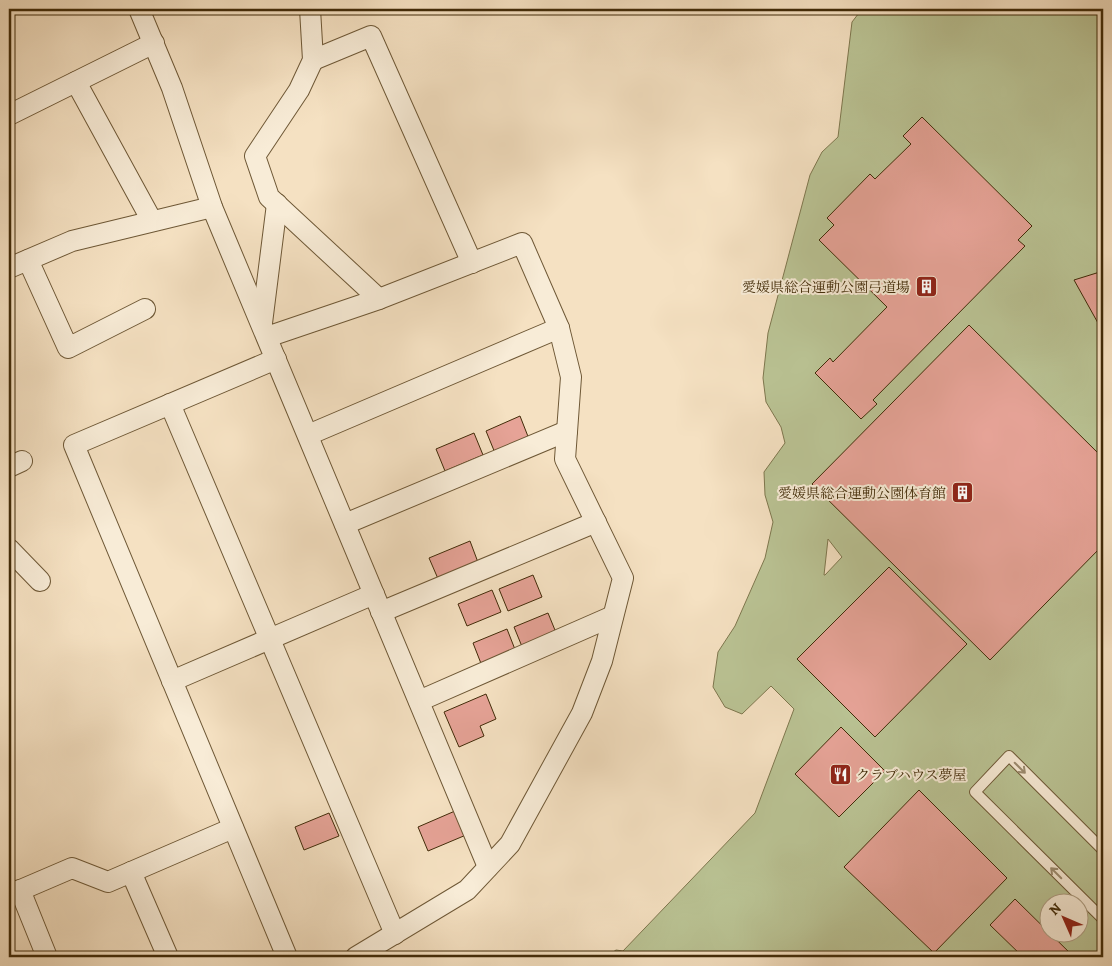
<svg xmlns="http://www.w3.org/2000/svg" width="1112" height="966" font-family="Alegreya,'Noto Serif JP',serif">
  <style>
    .green { fill: #bac394; stroke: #7e774e; fill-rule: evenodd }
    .building { fill: #e6a397; stroke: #412b08 }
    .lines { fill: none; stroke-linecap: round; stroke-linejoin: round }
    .service-casing { stroke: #6e5836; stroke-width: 12 }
    .minor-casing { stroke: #6e5836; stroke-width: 22 }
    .service { stroke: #f8ecd7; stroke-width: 10 }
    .minor { stroke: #f8ecd7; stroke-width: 20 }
    .oneway { stroke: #9c8c70 }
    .labels { text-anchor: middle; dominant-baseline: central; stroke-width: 4; stroke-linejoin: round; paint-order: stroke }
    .poi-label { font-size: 14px; fill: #412b08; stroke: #f8ecd7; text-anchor: end }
  </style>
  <rect width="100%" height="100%" fill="#f5e1c2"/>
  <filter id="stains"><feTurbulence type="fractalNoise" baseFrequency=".004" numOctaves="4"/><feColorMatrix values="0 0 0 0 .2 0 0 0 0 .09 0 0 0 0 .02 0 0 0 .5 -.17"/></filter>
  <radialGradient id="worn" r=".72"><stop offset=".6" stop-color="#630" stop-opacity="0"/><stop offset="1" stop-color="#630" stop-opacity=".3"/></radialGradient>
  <!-- green -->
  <path class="green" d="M862,9H1103V957H606L616,950L623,951L755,813L794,709L771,686L742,714L725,707L713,687L718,652L735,626L765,558L773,522L765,495L764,472L785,443L781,427L766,402L763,378L768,333L810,175L822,152L838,137L852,22ZM828,539L842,557L825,575H824ZM1050,904H1080V934H1050Z"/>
  <!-- building -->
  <g class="building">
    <path d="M922,117L1032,226L1018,240L1025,246L873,400L877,404L861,419L815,373L830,358L833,362L887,307L819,240L834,225L827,218L870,174L875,179L911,144L903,136Z"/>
    <path d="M1103,271V332L1074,280Z"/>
    <path d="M969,325L1103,458V545L990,660L812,484Z"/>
    <path d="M520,416L529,439L495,453L486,431Z"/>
    <path d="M474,433L483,455L445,471L436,449Z"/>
    <path d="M470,541L479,565L439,581L429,558Z"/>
    <path d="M889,567L967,644L875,737L797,659Z"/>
    <path d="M533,575L542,597L508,611L499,589Z"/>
    <path d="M492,590L501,612L467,626L458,604Z"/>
    <path d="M548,613L557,635L523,649L514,627Z"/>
    <path d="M507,629L516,652L482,666L473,643Z"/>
    <path d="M486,694L496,719L480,726L484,736L459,747L444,712Z"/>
    <path d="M841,727L885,771L839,817L795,774Z"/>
    <path d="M919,790L1007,878L934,953L844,867Z"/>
    <path d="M455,811L466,835L428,851L418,827Z"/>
    <path d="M329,813L339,836L304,850L295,827Z"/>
    <path d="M1015,899L1074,957H1023L990,925Z"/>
  </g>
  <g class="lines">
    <defs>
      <path id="service" d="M1103,850L1009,756L975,792L1103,919"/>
      <g id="minor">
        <path d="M139,9L172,88L212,207L488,867"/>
        <path d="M310,9L313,60L299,90L255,156L269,197L379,299"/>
        <path d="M313,60L371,36L472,263"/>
        <path d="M76,82L152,221"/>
        <path d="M9,115L154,43"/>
        <path d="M28,260L68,348L145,309"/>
        <path d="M9,268L72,241L212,207"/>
        <path d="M262,323L277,204"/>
        <path d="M267,337L379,299L522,243L559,328L571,377L565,459L623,578L602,661L582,713L510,844L467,890L356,957"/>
        <path d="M276,359L74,445L287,957"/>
        <path d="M170,404L395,934"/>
        <path d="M308,435L559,328"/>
        <path d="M9,467L22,461"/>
        <path d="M345,524L567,431"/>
        <path d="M9,549L40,581"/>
        <path d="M381,612L596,522"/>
        <path d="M172,681L374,594"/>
        <path d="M419,701L613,616"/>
        <path d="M131,872L168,957"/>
        <path d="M20,890L47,957"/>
        <path d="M9,895L72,868L108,882L233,828"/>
      </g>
    </defs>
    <!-- service casing -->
    <use href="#service" class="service-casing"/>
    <!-- minor casing -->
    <use href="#minor" class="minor-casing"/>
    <!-- service -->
    <use href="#service" class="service"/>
    <!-- minor -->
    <use href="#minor" class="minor"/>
  </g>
  <!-- one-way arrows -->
  <defs><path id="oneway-shaft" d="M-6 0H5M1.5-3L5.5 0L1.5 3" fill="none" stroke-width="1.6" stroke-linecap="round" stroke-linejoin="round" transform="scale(1.25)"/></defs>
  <g class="oneway">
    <use href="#oneway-shaft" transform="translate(1020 768) rotate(45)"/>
    <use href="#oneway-shaft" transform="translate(1056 873) rotate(-135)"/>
  </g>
  <!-- icons -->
  <defs>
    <symbol id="building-square" viewBox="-11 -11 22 22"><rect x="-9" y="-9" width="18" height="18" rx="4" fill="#8f2418" stroke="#f8ecd7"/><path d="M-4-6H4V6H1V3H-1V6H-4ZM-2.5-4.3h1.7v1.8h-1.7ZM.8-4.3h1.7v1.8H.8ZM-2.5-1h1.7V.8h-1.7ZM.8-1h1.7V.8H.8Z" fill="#fff"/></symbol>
    <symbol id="restaurant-square" viewBox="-11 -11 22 22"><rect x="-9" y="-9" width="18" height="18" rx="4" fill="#8f2418" stroke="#f8ecd7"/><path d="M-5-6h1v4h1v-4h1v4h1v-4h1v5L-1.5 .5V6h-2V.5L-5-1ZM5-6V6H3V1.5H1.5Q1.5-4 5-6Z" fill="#fff"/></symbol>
  </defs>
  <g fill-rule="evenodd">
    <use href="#building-square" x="914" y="274" width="25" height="25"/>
    <use href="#building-square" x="950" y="480" width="25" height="25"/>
    <use href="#restaurant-square" x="828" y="762" width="25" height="25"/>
  </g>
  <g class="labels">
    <!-- poi labels -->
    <g class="poi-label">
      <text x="910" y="287">愛媛県総合運動公園弓道場</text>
      <text x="946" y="493">愛媛県総合運動公園体育館</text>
      <text x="856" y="775" text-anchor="start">クラブハウス夢屋</text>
    </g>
  </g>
  <!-- margin -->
  <rect width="1112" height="966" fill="none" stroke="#f5e1c2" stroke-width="30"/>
  <rect x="10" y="10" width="1092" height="946" fill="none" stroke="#412b08" stroke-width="2.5"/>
  <rect x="15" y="15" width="1082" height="936" fill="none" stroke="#412b08"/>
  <!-- north arrow -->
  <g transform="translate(1064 918) rotate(315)"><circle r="24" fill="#f8ecd7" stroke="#af9f84"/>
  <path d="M0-4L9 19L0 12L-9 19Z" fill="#8f2418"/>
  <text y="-8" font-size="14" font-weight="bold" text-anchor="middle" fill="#412b08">N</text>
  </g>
  <rect width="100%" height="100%" filter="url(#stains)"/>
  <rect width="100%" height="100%" fill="url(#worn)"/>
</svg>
